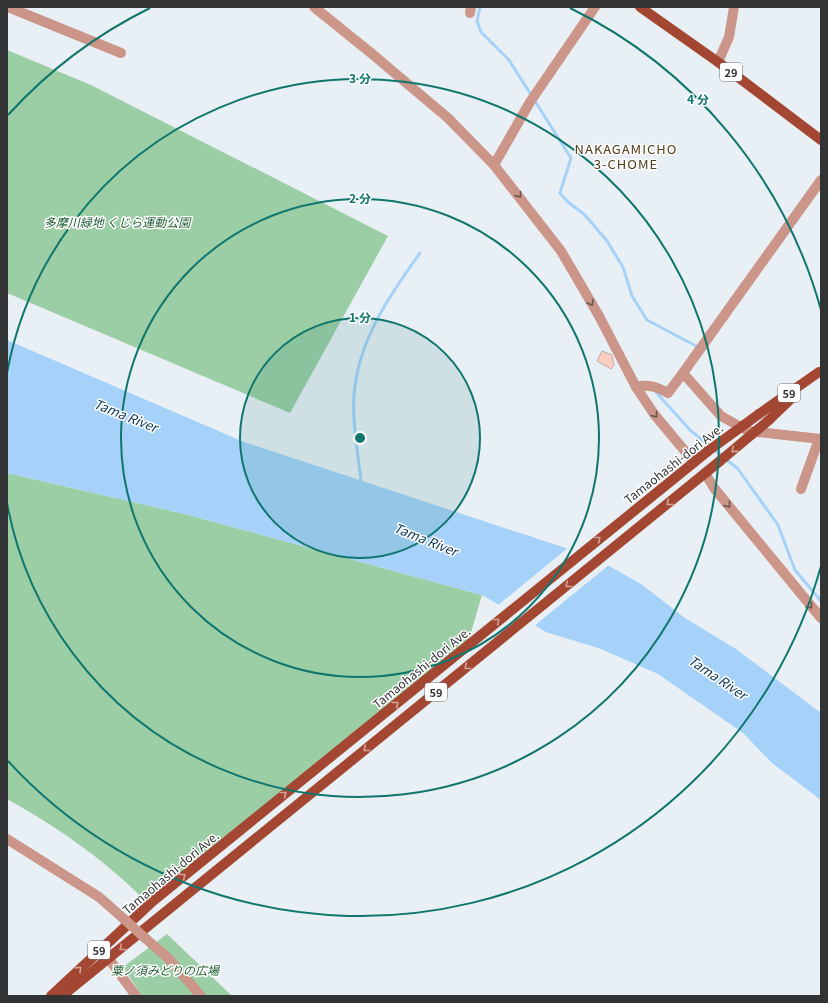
<svg xmlns="http://www.w3.org/2000/svg" width="828" height="1003" font-family="Georgia,'Noto Sans JP',serif">
  <style>
    .green { fill: #9ccea6 }
    .water { fill: #a6d2f9 }
    .pier { fill: #e9f0f5 }
    .lines { fill: none; stroke-linecap: round; stroke-linejoin: round }
    .stream { stroke: #a6d2f9; stroke-width: 3 }
    .building { fill: #fbcec1; stroke: #b6aeab }
    .minor { stroke: #cb9689; stroke-width: 10 }
    .major { stroke: #a44732; stroke-width: 10 }
    .minor-bridge { stroke: #cb9689; stroke-width: 10 }
    .major-bridge { stroke: #a44732; stroke-width: 10 }
    .oneway { stroke: #675652 }
    .oneway2 { stroke: #d2a398 }
    .ring { fill: none; stroke: #0f766e; stroke-width: 2 }
    .labels { text-anchor: middle; dominant-baseline: central; stroke-width: 3; stroke-linejoin: round; paint-order: stroke }
    .shield { fill: #fff; stroke: #6f7072; stroke-width: 1 }
    .shield-label { font-size: 11px; font-weight: bold; fill: #313335 }
    .park-label { font-size: 12px; font-style: italic; fill: #206034; stroke: #fff }
    .street-label { font-size: 12px; fill: #313335; stroke: #fff }
    .neighbourhood-label { font-size: 13px; letter-spacing: 1px; fill: #523e18; stroke: #fff }
    .water-label { font-size: 13px; font-style: italic; fill: #093554; stroke: #fff }
    .centre { fill: #0f766e; stroke: #fff; stroke-width: 2 }
    .ring-label { font-size: 12px; text-anchor: middle; font-weight: bold; fill: #0f766e; stroke: #fff; stroke-width: 3; stroke-linejoin: round; paint-order: stroke }
  </style>
  <rect width="100%" height="100%" fill="#e9f0f5"/>
  <!-- green -->
  <g class="green">
    <path d="M7,50L91,85L388,236L290,413L7,293Z"/>
    <path d="M7,473L185,514L482,595L467,646L149,905C111,864 56,826 7,799Z"/>
    <path d="M167,934L232,996H142L123,967Z"/>
  </g>
  <!-- water -->
  <path class="water" d="M7,340L244,442L593,557L641,584L685,618L736,649L821,713V800L772,763L743,733L658,674L601,649L546,632L482,595L185,514L7,473Z"/>
  <!-- pier -->
  <path class="pier" d="M569,547L594,555L610,564L533,627L497,606Z"/>
  <g class="lines">
    <!-- stream -->
    <g class="stream">
      <path d="M480,7L477,21L481,32L509,60L571,158L560,193L568,202L585,215L607,241L623,267L632,296L647,320L696,346"/>
      <path d="M655,391L690,430L738,469L778,525L795,570L821,601"/>
      <path d="M361,481C358,453 352,423 354,395C358,341 389,296 420,253"/>
    </g>
  </g>
  <!-- building -->
  <path class="building" d="M602,351L612,355L614,365L611,369L597,361Z"/>
  <g class="lines">
    <!-- minor -->
    <g class="minor">
      <path d="M8,7L121,53"/>
      <path d="M314,7L371,53L448,118L494,165L561,251L599,316L636,387L654,414L694,462"/>
      <path d="M470,13L471,7"/>
      <path d="M718,62L729,37L734,7"/>
      <path d="M494,165L530,102L595,7"/>
      <path d="M683,373L821,180"/>
      <path d="M636,387C649,384 657,387 668,393L683,373L721,416L748,431L821,439"/>
      <path d="M705,473L714,488L821,618"/>
      <path d="M801,489L819,439"/>
      <path d="M7,839L99,897L124,919"/>
      <path d="M145,938L169,959L201,996"/>
      <path d="M109,959L136,996"/>
    </g>
    <!-- major -->
    <g class="major">
      <path d="M640,7L718,62L821,140"/>
      <path d="M759,414L819,372"/>
      <path d="M769,420L795,395"/>
      <path d="M51,996L153,901L708,451"/>
      <path d="M62,996L720,461"/>
    </g>
    <!-- minor-bridge -->
    <g class="minor-bridge">
      <path d="M124,919L133,927"/>
      <path d="M136,930L145,938"/>
    </g>
    <!-- major-bridge -->
    <g class="major-bridge">
      <path d="M708,451L759,414"/>
      <path d="M720,461L769,420"/>
    </g>
  </g>
  <!-- one-way arrows -->
  <defs><path id="oneway-chevron" d="M-2-3.5L2.5 0L-2 3.5" fill="none" stroke-width="1.6" stroke-linecap="round" stroke-linejoin="round"/></defs>
  <g class="oneway">
    <use href="#oneway-chevron" transform="translate(519 195) rotate(51)"/>
    <use href="#oneway-chevron" transform="translate(591 303) rotate(60)"/>
    <use href="#oneway-chevron" transform="translate(655 415) rotate(53)"/>
    <use href="#oneway-chevron" transform="translate(728 505) rotate(51)"/>
    <use href="#oneway-chevron" transform="translate(810 606) rotate(49)"/>
  </g>
  <g class="oneway2">
    <use href="#oneway-chevron" transform="translate(734 450) rotate(139)"/>
    <use href="#oneway-chevron" transform="translate(669 503) rotate(141)"/>
    <use href="#oneway-chevron" transform="translate(598 539) rotate(-39)"/>
    <use href="#oneway-chevron" transform="translate(568 585) rotate(141)"/>
    <use href="#oneway-chevron" transform="translate(497 621) rotate(-39)"/>
    <use href="#oneway-chevron" transform="translate(467 667) rotate(141)"/>
    <use href="#oneway-chevron" transform="translate(396 704) rotate(-39)"/>
    <use href="#oneway-chevron" transform="translate(366 749) rotate(141)"/>
    <use href="#oneway-chevron" transform="translate(284 794) rotate(-39)"/>
    <use href="#oneway-chevron" transform="translate(183 876) rotate(-39)"/>
    <use href="#oneway-chevron" transform="translate(122 948) rotate(141)"/>
    <use href="#oneway-chevron" transform="translate(79 969) rotate(-44)"/>
  </g>
  <!-- distance rings -->
  <circle cx="360" cy="438" r="120" fill="#0f766e" fill-opacity=".12"/>
  <g class="ring">
    <circle cx="360" cy="438" r="120"/>
    <circle cx="360" cy="438" r="239"/>
    <path d="M7 373A359 359 0 1 1 7 503"/>
    <path d="M821 566A478 478 0 0 1 8 761M8 115A478 478 0 0 1 150 8M570 8A478 478 0 0 1 821 310"/>
  </g>
  <g class="labels">
    <!-- shield labels -->
    <g class="shield">
      <rect x="720" y="63" width="22" height="18" rx="3"/>
      <rect x="778" y="384" width="22" height="18" rx="3"/>
      <rect x="425" y="683" width="22" height="18" rx="3"/>
      <rect x="88" y="941" width="22" height="18" rx="3"/>
    </g>
    <g class="shield-label">
      <text x="731" y="72">29</text>
      <text x="789" y="393">59</text>
      <text x="436" y="692">59</text>
      <text x="99" y="950">59</text>
    </g>
    <!-- park labels -->
    <g class="park-label">
      <text x="117" y="221">多摩川緑地 くじら運動公園</text>
      <text x="165" y="969">粟ノ須みどりの広場</text>
    </g>
    <!-- street labels -->
    <g class="street-label">
      <text transform="translate(673 463) rotate(-38)">Tamaohashi-dori Ave.</text>
      <text transform="translate(421 667) rotate(-39)">Tamaohashi-dori Ave.</text>
      <text transform="translate(170 872) rotate(-40)">Tamaohashi-dori Ave.</text>
    </g>
    <!-- neighbourhood labels -->
    <g class="neighbourhood-label">
      <text x="626" y="148">NAKAGAMICHO<tspan x="626" dy="15">3-CHOME</tspan></text>
    </g>
    <!-- water labels -->
    <g class="water-label">
      <text transform="translate(126 415) rotate(22)">Tama River</text>
      <text transform="translate(426 539) rotate(22)">Tama River</text>
      <text transform="translate(718 677) rotate(34)">Tama River</text>
    </g>
  </g>
  <circle cx="360" cy="438" r="6" class="centre"/>
  <g class="ring-label">
    <text x="360" y="83">3 分</text>
    <text x="698" y="104">4 分</text>
    <text x="360" y="203">2 分</text>
    <text x="360" y="322">1 分</text>
  </g>
  <!-- border -->
  <rect width="828" height="1003" fill="none" stroke="#313335" stroke-width="16"/>
</svg>
